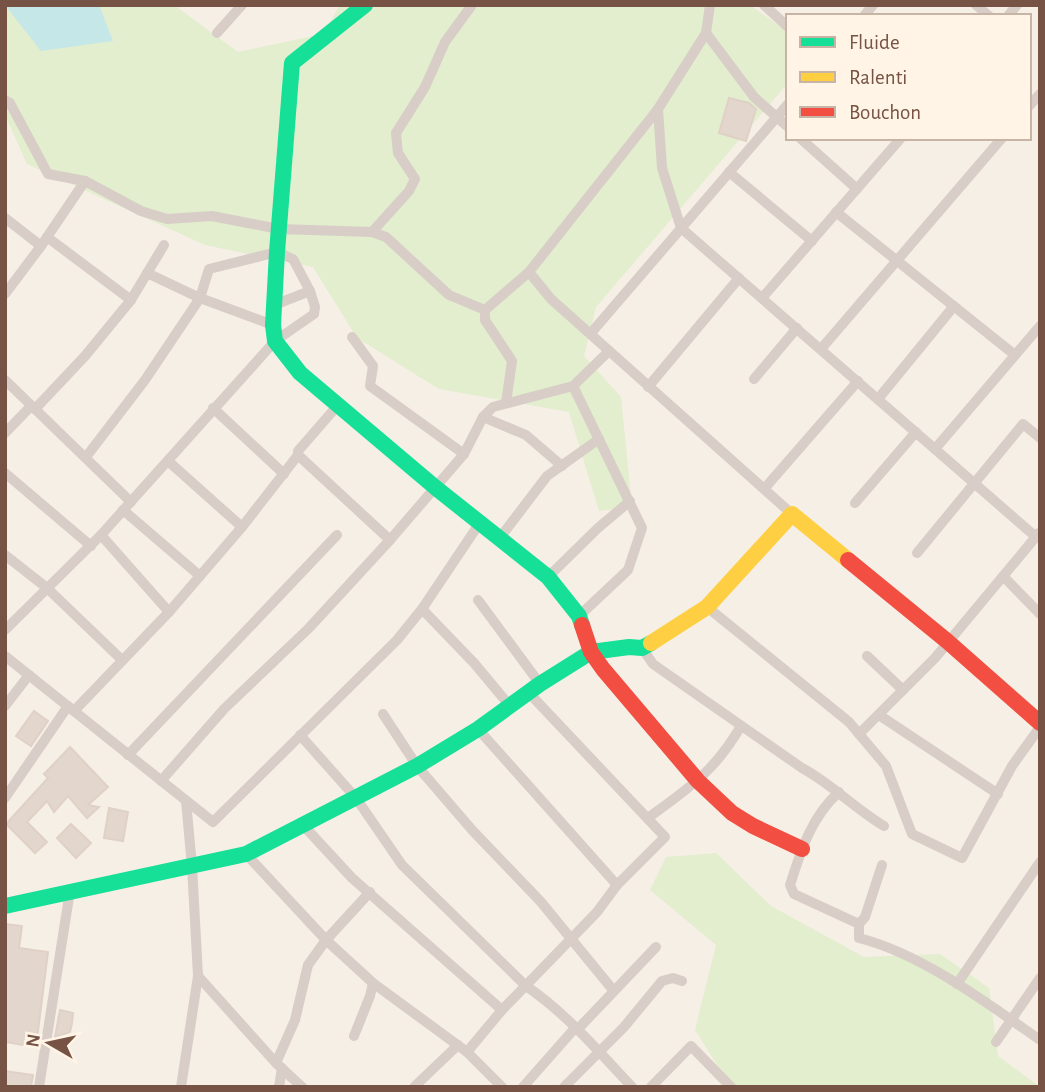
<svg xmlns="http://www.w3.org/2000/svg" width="1045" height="1092" font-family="'Alegreya Sans',sans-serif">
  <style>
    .green { fill: #e2eece }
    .water { fill: #c5e7e8 }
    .building { fill: #e3d6cc; stroke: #e0d1c7; stroke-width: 2 }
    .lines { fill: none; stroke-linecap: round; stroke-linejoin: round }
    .street { stroke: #d8cdc7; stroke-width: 10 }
    .fast { stroke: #16e098; stroke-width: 16 }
    .slow { stroke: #ffcf43; stroke-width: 16 }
    .jam { stroke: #f24e42; stroke-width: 16 }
  </style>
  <rect width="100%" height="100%" fill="#f6efe5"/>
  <!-- green -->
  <g class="green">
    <path d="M5,5H174L238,52L323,34L340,5H750L788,32V83L596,307L584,356L621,397L632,507L599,511L569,412L439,389L357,338L313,267L205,245L27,164L5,115Z"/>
    <path d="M716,853L771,906L864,957L940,954L989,988L998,1056L1040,1087H731L695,1030L716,945L650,890L666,857Z"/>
  </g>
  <!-- water -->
  <path class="water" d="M5,5H99L113,41L41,51Z"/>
  <!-- building -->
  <g class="building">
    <path d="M729,98L749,103L756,109L746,141L719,133Z"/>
    <path d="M34,711L48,721L31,746L16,736Z"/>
    <path d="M70,747L108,787L88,805L99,807L87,818L68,796L54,812L47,801L27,822L47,842L35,853L6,824L48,778L44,774Z"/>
    <path d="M109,808L128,812L123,841L104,838Z"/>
    <path d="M71,824L91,843L76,858L57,838Z"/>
    <path d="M5,924L22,926L19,948L48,952L36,1047L5,1042Z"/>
    <path d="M60,1010L73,1013L72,1023L70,1032L55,1037Z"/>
    <path d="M5,1071L33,1075L31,1087H5Z"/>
  </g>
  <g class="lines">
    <!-- street -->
    <g class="street">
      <path d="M764,5L788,27"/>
      <path d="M976,5L989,16"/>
      <path d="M864,16L873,5"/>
      <path d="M1008,16L1017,5"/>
      <path d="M217,33L242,5"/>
      <path d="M706,33L754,97L788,127"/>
      <path d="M5,100L10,103L48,174L85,181L141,211L167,219L212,216L279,229L372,232L386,237L449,295L485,310"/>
      <path d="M1029,106L1040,94"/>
      <path d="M658,109L662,168L681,228L1036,537"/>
      <path d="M800,138L857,189"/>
      <path d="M729,172L812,241"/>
      <path d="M836,212L1015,355"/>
      <path d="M5,218L41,246"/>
      <path d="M372,232L409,191L415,179L398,153L396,133L425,87L445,42L472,5"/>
      <path d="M47,237L131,300"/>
      <path d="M529,272L551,299L792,514"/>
      <path d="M147,273L200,298L273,325"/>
      <path d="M5,294L41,246L85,181"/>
      <path d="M762,298L901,138"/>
      <path d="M274,305L310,291"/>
      <path d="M591,333L788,104"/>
      <path d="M352,337L373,366L370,386L464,454"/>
      <path d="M821,349L1002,138"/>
      <path d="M754,379L797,328"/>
      <path d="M5,380L131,502"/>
      <path d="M573,386L642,528L628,570L579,616"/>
      <path d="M648,387L739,278"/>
      <path d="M878,399L954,306"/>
      <path d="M506,403L512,361L485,320V310L529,272L658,109L706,33L710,5"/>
      <path d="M213,408L284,474"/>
      <path d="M35,409L85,356L131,300L164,245"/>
      <path d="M483,417L526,435L562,466"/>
      <path d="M5,433L31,406"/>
      <path d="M935,449L1040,326"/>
      <path d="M298,455L390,540"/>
      <path d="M168,461L242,527"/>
      <path d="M5,473L91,546"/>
      <path d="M764,489L858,381"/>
      <path d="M855,503L916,432"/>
      <path d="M123,510L200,576"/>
      <path d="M101,535L169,612"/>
      <path d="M499,539L547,476L599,439"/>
      <path d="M917,553L1023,424L1040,438"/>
      <path d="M5,555L47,588L122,660"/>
      <path d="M1003,576L1040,614"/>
      <path d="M548,577L598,528L630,501"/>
      <path d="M478,600L540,684"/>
      <path d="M707,607L849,722L886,766L912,834L962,858L1012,766L1040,727"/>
      <path d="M422,609L474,663L510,706"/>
      <path d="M5,630L101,535L275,341L314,314L315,307L310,291L293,259L277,252L209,269L200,298L145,380L86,457"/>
      <path d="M642,648L653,664L802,768C832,784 855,809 884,826"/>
      <path d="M5,656L213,822L397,640L422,609L479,524"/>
      <path d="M867,656L903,690"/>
      <path d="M5,706L29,675"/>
      <path d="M74,711L169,612L242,527L298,455V451L338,405"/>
      <path d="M383,714L417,766L473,831L541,902L613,990"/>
      <path d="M879,715L998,794"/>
      <path d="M478,729L617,885"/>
      <path d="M859,734L935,658L1039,533"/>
      <path d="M300,735L356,798L402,865L526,986C566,1013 599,1052 632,1087"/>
      <path d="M128,755L337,535"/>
      <path d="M161,781L224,709L309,628L390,540L464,454L483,417L493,407L573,386L609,351"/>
      <path d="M839,792C811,817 801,851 790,885L794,894L859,924L865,917L882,865"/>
      <path d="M5,798L68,706"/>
      <path d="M648,818C690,787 714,772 741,726"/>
      <path d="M303,825L352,878L502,1010"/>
      <path d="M246,854L326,940L373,983L467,1052L502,1087"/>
      <path d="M859,924V938C922,954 987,1003 1040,1040"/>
      <path d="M198,976L276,1063L302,1087"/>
      <path d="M957,984L1040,862"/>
      <path d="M577,1030L656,947"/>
      <path d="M354,1036L370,996L373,983"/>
      <path d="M996,1042L1040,978"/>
      <path d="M467,1052L502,1010L597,912L617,885L665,837L529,693"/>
      <path d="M276,1063L295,1020L308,965L326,940L370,892"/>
      <path d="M39,1087L70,891"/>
      <path d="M181,1087L198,976L192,866L186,801"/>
      <path d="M279,1087L282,1068"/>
      <path d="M414,1087L458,1045"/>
      <path d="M523,1087L575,1028"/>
      <path d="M564,1087L624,1027L662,981L673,978L682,981"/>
      <path d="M651,1087L691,1046L731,1087"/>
    </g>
    <!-- fast -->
    <g class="fast">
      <path d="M365,5L292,63L277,252L273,325L275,341L300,373L436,488L548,577L579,616L582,625"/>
      <path d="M5,906L246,854L417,766L478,729L540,684L591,652L629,647L642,648L651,643"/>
    </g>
    <!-- slow -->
    <path class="slow" d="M651,643L707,607L792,514L848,560"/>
    <!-- jam -->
    <g class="jam">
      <path d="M848,560L947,641L1040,723"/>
      <path d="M582,625L591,652L603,669L698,781L732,813L753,826L802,849"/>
    </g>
  </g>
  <!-- border -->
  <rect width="1045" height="1092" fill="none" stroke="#765344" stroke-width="14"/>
  <!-- legend -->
  <rect x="786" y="14" width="245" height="126" fill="#fff4e5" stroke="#c8b4a5" stroke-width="2"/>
  <rect x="800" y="37" width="35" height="10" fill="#16e098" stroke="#c8b4a5" stroke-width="2"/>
  <text x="849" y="49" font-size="21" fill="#765344">Fluide</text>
  <rect x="800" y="72" width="35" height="10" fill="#ffcf43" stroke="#c8b4a5" stroke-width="2"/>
  <text x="849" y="84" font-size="21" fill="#765344">Ralenti</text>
  <rect x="800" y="107" width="35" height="10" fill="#f24e42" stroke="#c8b4a5" stroke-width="2"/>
  <text x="849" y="119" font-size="21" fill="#765344">Bouchon</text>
  <!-- north arrow -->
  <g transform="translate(49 1043) rotate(279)" stroke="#fff4e5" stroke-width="5" paint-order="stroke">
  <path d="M0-5L12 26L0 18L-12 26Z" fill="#765344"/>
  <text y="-10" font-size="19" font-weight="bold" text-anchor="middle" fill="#765344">N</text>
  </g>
</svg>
